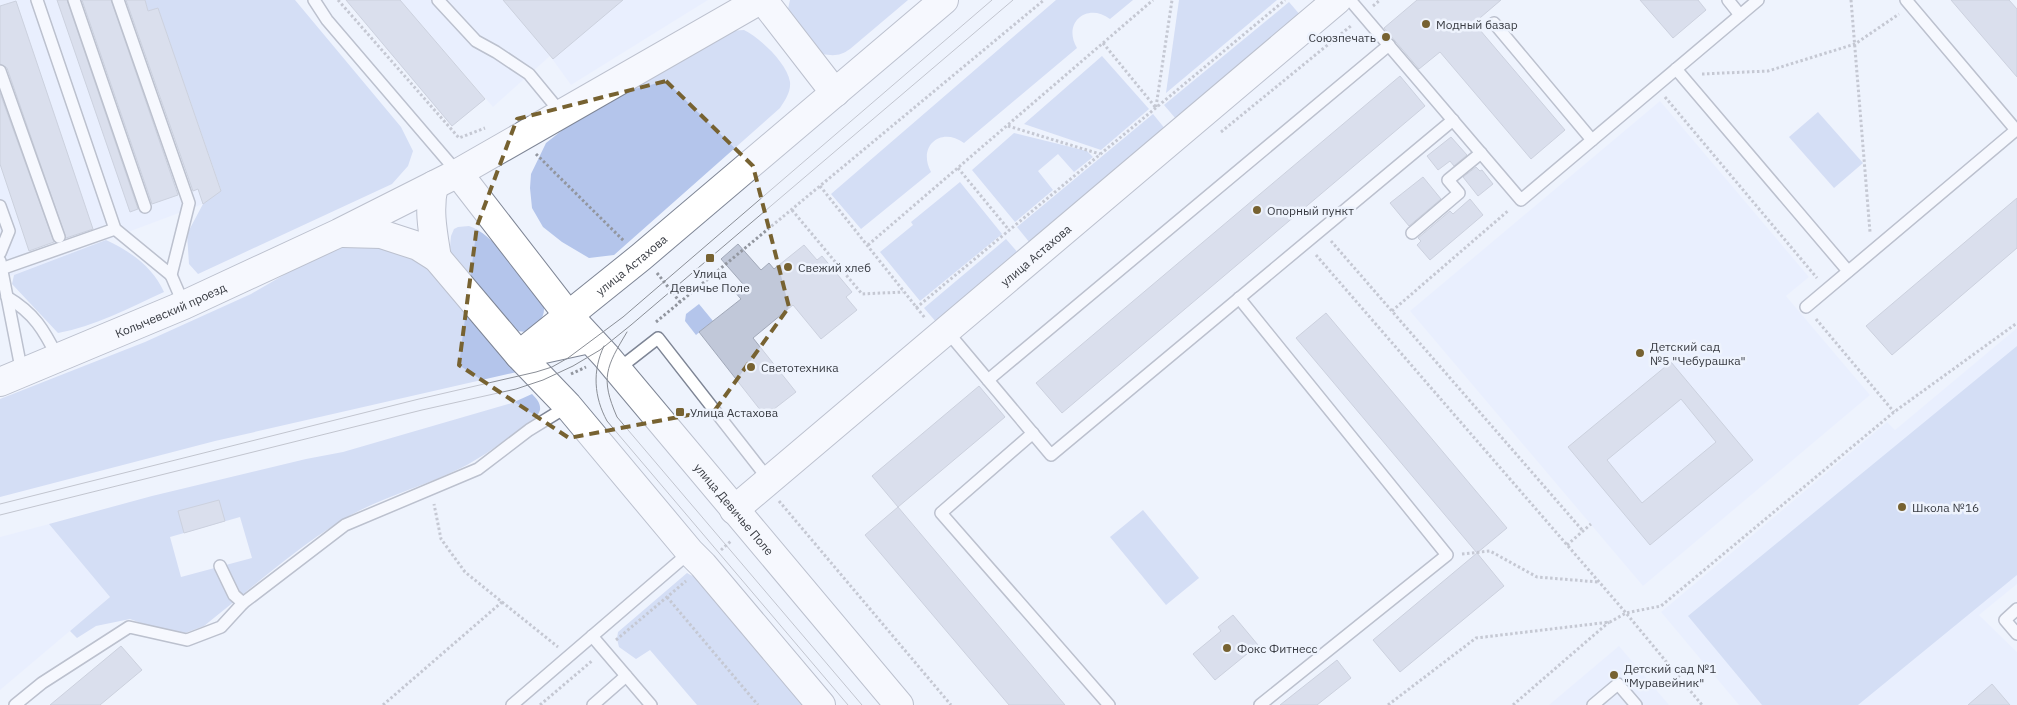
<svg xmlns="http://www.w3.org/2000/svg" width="2017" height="705" font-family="'IBM Plex Sans',sans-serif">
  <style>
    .built { fill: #e3ecff }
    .green { fill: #b4c5eb; fill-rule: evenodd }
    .building { fill: #c1c8d9; stroke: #a1a8b8; fill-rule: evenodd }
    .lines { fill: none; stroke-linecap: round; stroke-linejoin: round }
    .lane-casing { stroke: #7e8595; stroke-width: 14 }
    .secondary-casing { stroke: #7e8595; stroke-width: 30 }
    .path { stroke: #92969f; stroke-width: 3; stroke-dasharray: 2.5 2.5; stroke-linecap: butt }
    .lane { stroke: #fff; stroke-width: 11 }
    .secondary { stroke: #fff; stroke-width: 28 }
    .tram { stroke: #8a8e96; stroke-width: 1 }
    .marked { fill: none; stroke: #776231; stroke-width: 4; stroke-dasharray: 10 6; stroke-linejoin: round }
    .poi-dot { fill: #776231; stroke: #eef3fd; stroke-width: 2 }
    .labels { text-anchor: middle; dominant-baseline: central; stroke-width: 5; stroke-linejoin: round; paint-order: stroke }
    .poi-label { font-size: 12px; fill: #383b42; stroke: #eef3fd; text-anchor: start }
    .street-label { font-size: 12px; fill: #383b42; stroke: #eef3fd }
  </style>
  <rect width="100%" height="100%" fill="#eef3fd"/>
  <!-- built -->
  <g class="built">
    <path d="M0,0H145L148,11L158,8L221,191L203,204L0,280Z"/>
    <path d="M400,0H708L571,85L550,56L493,107Z"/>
    <path d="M1660,101L1809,277L1786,296L1870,395L1643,586L1410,311Z"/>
    <path d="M2017,328V584L1979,615L2017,652V705H1739L1661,612L1887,422L1895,430Z"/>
    <path d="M49,524L110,597L0,690V537Z"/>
    <path d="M1619,646L1669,705H1549Z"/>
  </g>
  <!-- green -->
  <g class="green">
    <path d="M145,0H295L401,127L413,151L408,166L392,184L198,274L189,264L187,234L203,204L221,190L158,8L148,11Z"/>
    <path d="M790,0H908L850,49C840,56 834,56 822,54L788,9Z"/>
    <path d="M1056,0H1133L1110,19C1087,2 1062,23 1077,48L964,143C941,126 917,146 931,172L861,229L831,194Z"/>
    <path d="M1179,0H1277L1166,93Z"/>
    <path d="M1289,2L1301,16L1176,119L1164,105Z"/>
    <path d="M744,30C760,38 787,63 790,82C791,92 785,100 780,108L614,255L589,258L562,242L543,227L532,208L530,188L531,174L546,143L565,128L728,31Z"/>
    <path d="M1102,56L1149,109L1101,150L1024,124Z"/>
    <path d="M1818,112L1863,163L1834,188L1789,137Z"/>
    <path d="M1153,114L1166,130L1030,243L1017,227Z"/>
    <path d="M1014,133L1087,151L1093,157L1074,172L1058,154L1038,171L1053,190L1015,222L972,170Z"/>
    <path d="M960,182L1002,234L920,301L880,252L913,225L911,222Z"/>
    <path d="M469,226C495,234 527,283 544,306C545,320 537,324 526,332L517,331L511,327L453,262L450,247L451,236L454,229L458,227Z"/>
    <path d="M1006,239L1019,254L937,323L924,308Z"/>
    <path d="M106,240C130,251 153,267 164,292C129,308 95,326 58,333L12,284L14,275Z"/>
    <path d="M382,242L417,259L434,274L517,372L215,441L0,497V399L145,342L251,294L332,247Z"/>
    <path d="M699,304L713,321L696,335L685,321L686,314Z"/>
    <path d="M2017,346V575L1858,705H1762L1688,616Z"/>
    <path d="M532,394C536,398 541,403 540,410C537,420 526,425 518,431C500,444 481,458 461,468C421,488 377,498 339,522C291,552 248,591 204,626L185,633L149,626L130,619L96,626L77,638L70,631L110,597L49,524L152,496L306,459L343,452L512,403ZM240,517L252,558L181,577L170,537Z"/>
    <path d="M1143,510L1199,578L1166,605L1110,537Z"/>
    <path d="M687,573L707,584L810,705H697L650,650L636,659L619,647L617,639L618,632Z"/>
  </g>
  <!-- building -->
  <g class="building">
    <path d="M57,0H67L138,209L130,212Z"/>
    <path d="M82,0H111L178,195L152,204Z"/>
    <path d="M126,0H145L148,11L158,8L221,191L203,204L198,189L193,191Z"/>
    <path d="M346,0H400L485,99L452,126Z"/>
    <path d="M503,0H623L553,59Z"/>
    <path d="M1417,0H1501L1474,23L1565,130L1531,159L1440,52L1419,69L1384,28Z"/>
    <path d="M1640,0H1698L1706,10L1673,38Z"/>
    <path d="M1951,0H2009L2017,9V77Z"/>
    <path d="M16,1L93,229L66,238L7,68L0,64V6Z"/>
    <path d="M1400,76L1425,106L1062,413L1036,383Z"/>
    <path d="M0,93L54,242L29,251L0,164Z"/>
    <path d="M1451,137L1467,155L1454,166L1450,161L1438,170L1427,156Z"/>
    <path d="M1476,167L1480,171L1482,170L1493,184L1478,196L1463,177Z"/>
    <path d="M1423,177L1441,199L1409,226L1390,203Z"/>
    <path d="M2017,198V248L1892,355L1866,326Z"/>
    <path d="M1470,199L1483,215L1430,260L1417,245L1421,241L1418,238L1450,211L1453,214Z"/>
    <path d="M738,244L761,270L769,263L774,269L804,245L817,260L822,256L852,292L846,297L857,310L821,339L793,305L753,338L796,392L765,416L699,332L741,299L734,291L743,284L721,259Z"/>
    <path d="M1326,313L1507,528L1477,553L1296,338Z"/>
    <path d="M1671,362L1753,460L1650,545L1568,447ZM1681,399L1716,442L1642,503L1607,460Z"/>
    <path d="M979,386L1005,417L898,507L872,476Z"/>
    <path d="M219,500L225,521L184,533L178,511Z"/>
    <path d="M898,507L1007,636L1065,705H1009L865,535Z"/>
    <path d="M1477,553L1504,586L1400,672L1373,640Z"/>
    <path d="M1233,615L1258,645L1215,680L1193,654L1221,631L1218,627Z"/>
    <path d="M121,646L142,670L100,705H50Z"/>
    <path d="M1337,660L1351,678L1317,705H1280Z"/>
    <path d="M1992,684L2010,705H1968Z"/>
  </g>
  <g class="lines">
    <defs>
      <g id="lane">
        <path d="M37,0L115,229L171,275L189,203L118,0"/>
        <path d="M74,0L145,207"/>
        <path d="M314,0L327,20L458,173"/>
        <path d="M438,0L476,41L496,52L529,74L562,114"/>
        <path d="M1350,0L1521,200L1758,0"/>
        <path d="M1728,0L1740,15"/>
        <path d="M1494,23L1592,140"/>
        <path d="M1676,69L1848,271"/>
        <path d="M0,71L59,237"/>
        <path d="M0,206L9,231L0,253"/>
        <path d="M1412,233L1459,193L1448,180L1481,153"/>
        <path d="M0,261L22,373"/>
        <path d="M1,269L115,229"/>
        <path d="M171,275L184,305"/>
        <path d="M7,297C34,313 44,330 58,358"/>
        <path d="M1239,298L1447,555L1260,705"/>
        <path d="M1806,307L2016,130L1906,0"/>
        <path d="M946,330L1051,455L1453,120"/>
        <path d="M617,370L658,338L769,480"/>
        <path d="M988,380L1389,45"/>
        <path d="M1033,433L941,513L1109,705"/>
        <path d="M220,566L234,595L243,603"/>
        <path d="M2017,609L2005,620L2017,634"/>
        <path d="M592,636L651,705"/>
        <path d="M15,705L42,683L129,627L187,640L221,627L243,603L345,525L478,469L529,430L568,406"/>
        <path d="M512,705L690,552"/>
        <path d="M593,705L626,676"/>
        <path d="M1593,705L1618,684L1636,705"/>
      </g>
      <g id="secondary">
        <path d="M763,0L835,93"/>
        <path id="s1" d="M458,173L568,315L606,356L899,705"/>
        <path d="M434,185C428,210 433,233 437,258"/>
        <path d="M343,233L381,234L418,246L437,258L519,355L568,406L690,552L703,565L821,705"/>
        <path d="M525,353L589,339"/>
        <path id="s2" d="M519,355L641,257L944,0"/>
        <path id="s3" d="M0,382L184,305L339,233L458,173L760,0"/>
        <path id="s4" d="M734,510L1337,0"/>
      </g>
    </defs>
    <!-- lane casing -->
    <use href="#lane" class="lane-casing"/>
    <!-- secondary casing -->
    <use href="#secondary" class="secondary-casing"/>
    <!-- path -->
    <g class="path">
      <path d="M338,0L459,138L485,128"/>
      <path d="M1851,0L1870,232"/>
      <path d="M1373,6L1380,0"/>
      <path d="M1103,43L1156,108"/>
      <path d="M1702,74L1768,71L1855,44L1899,14"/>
      <path d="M1665,97L1817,278"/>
      <path d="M1156,107L1172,0"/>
      <path d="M1008,126L1100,154"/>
      <path d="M1221,132L1352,25"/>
      <path d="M536,154L624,241"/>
      <path d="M958,168L1009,230"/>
      <path d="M820,186L925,318"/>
      <path d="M792,210L862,294L903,292"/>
      <path d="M1331,241L1583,531"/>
      <path d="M868,245L1153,0"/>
      <path d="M1316,255L1626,613L1702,705"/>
      <path d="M657,273L680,302"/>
      <path d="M916,308L1285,0"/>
      <path d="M1392,311L1509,210"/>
      <path d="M1816,319L1894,412"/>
      <path d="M656,322L1044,0"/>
      <path d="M571,374L586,367"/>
      <path d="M779,501L951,705"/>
      <path d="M1567,545L1591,524"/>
      <path d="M721,550L731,541"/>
      <path d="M1462,554L1490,551L1537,577L1598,582"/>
      <path d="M667,597L758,705"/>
      <path d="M502,602L558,647"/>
      <path d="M616,640L686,581"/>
      <path d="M383,705L502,602L465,572L441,539L434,504"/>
      <path d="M540,705L593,660"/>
      <path d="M1388,705L1476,638L1610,622L1626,613L1661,606L1894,412L2017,323"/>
      <path d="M1513,705L1609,622"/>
    </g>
    <!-- lane -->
    <use href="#lane" class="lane"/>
    <!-- secondary -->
    <use href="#secondary" class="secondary"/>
    <!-- tram -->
    <g class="tram">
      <path d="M627,332C606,367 600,378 617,417L862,705"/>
      <path d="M604,346C592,371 594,397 607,421L848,705"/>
      <path d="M0,504L419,399L536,372L552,367L568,358L623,317L992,0"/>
      <path d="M0,515L422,410L516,389L543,380L573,366L600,350L631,325L1013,0"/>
    </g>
  </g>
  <!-- marked area -->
  <path d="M0 0H2017V705H0ZM666,81L753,166L789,307L715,410L569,438L459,365L477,226L517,119Z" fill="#eef3fd" fill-opacity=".55" fill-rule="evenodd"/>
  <path class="marked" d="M666,81L753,166L789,307L715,410L569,438L459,365L477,226L517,119Z"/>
  <!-- markers -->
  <g class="poi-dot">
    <circle cx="1426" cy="24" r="5"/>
    <circle cx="1386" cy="37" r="5"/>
    <circle cx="1257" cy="210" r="5"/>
    <rect x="705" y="253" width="10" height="10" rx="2.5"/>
    <circle cx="788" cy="267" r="5"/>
    <circle cx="1640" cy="353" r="5"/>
    <circle cx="751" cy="367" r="5"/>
    <rect x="675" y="407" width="10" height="10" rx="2.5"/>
    <circle cx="1902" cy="507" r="5"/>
    <circle cx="1227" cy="648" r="5"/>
    <circle cx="1614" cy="675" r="5"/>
  </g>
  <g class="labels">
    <!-- poi labels -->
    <g class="poi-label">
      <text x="1436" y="24">Модный базар</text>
      <text x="1376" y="37" text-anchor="end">Союзпечать</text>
      <text x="1267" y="210">Опорный пункт</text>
      <text x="798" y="267">Свежий хлеб</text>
      <text x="710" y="273" text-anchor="middle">Улица<tspan x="710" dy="14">Девичье Поле</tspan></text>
      <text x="1650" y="346">Детский сад<tspan x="1650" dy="14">№5 "Чебурашка"</tspan></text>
      <text x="761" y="367">Светотехника</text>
      <text x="690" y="412">Улица Астахова</text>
      <text x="1912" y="507">Школа №16</text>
      <text x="1237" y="648">Фокс Фитнесс</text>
      <text x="1624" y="668">Детский сад №1<tspan x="1624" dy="14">"Муравейник"</tspan></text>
    </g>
    <!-- street labels -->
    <g class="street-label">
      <text stroke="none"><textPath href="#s4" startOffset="395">улица Астахова</textPath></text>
      <text stroke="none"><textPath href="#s2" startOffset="144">улица Астахова</textPath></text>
      <text stroke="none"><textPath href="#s3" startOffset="185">Колычевский проезд</textPath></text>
      <text stroke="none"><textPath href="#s1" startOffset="435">улица Девичье Поле</textPath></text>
    </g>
  </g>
</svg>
